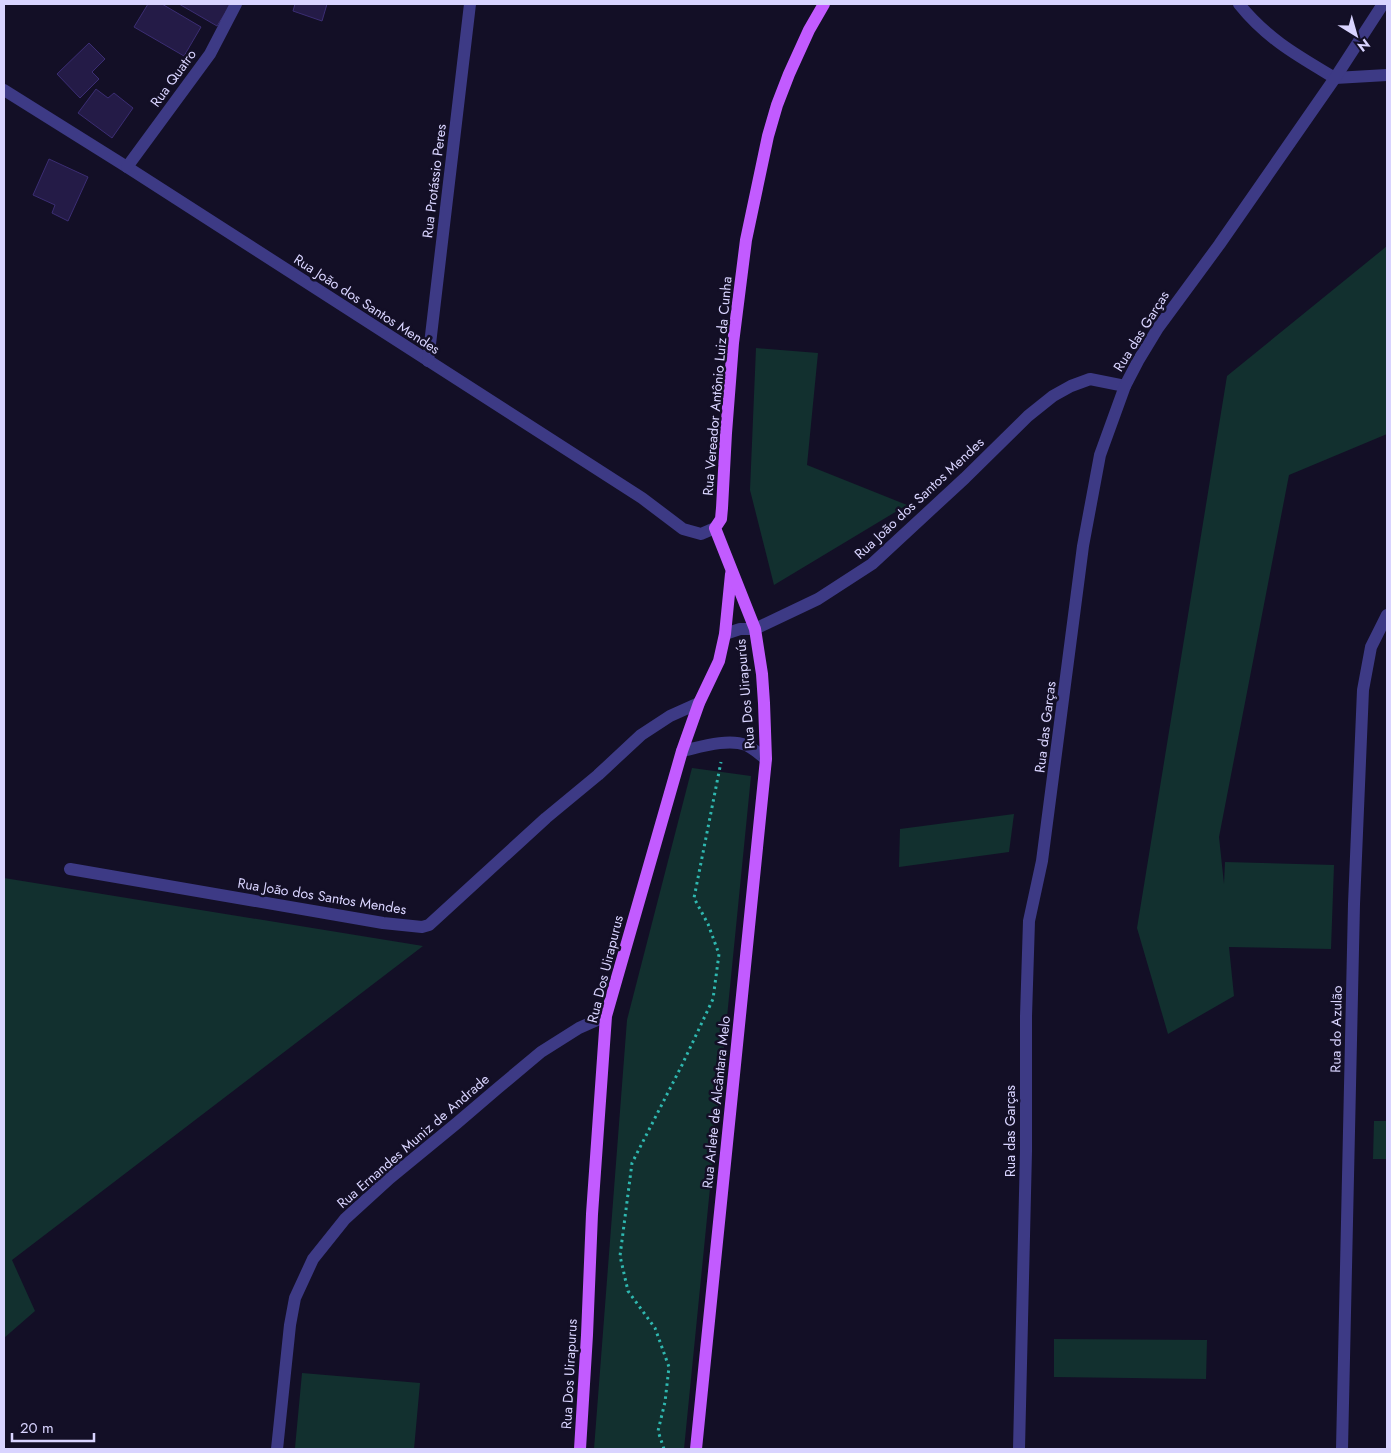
<svg xmlns="http://www.w3.org/2000/svg" width="1391" height="1453" font-family="Jost,sans-serif">
  <style>
    .green { fill: #12302f }
    .building { fill: #241b47; stroke: #3b2d73 }
    .lines { fill: none; stroke-linecap: round; stroke-linejoin: round }
    .path { stroke: #2fb8b0; stroke-width: 3; stroke-dasharray: 2.5 4; stroke-linecap: butt }
    .minor { stroke: #3d3a85; stroke-width: 12 }
    .major { stroke: #c25bff; stroke-width: 12 }
    .labels { text-anchor: middle; dominant-baseline: central; stroke-width: 5; stroke-linejoin: round; paint-order: stroke }
    .street-label { font-size: 14px; fill: #d9d4ff; stroke: #130f26 }
  </style>
  <rect width="100%" height="100%" fill="#130f26"/>
  <!-- green -->
  <g class="green">
    <path d="M1387,246V434L1289,475L1219,837L1224,884L1225,862L1334,865L1331,949L1229,947L1234,996L1168,1034L1137,928L1227,376Z"/>
    <path d="M756,348L818,353L807,465L907,505L774,585L750,490Z"/>
    <path d="M692,768L751,776L684,1449H594L627,1020Z"/>
    <path d="M1014,814L1009,852L899,867L900,829Z"/>
    <path d="M4,878L423,946L12,1260L35,1311L4,1338Z"/>
    <path d="M1374,1121H1387V1159H1373Z"/>
    <path d="M1054,1339L1207,1340L1206,1379L1054,1377Z"/>
    <path d="M302,1373L420,1383L414,1449H312L295,1448Z"/>
  </g>
  <!-- building -->
  <g class="building">
    <path d="M148,4H162L201,27L184,56L134,27Z"/>
    <path d="M179,4H231L217,26Z"/>
    <path d="M295,4H327L322,21L293,11Z"/>
    <path d="M89,43L105,59L92,72L99,79L80,98L57,74Z"/>
    <path d="M96,89L108,98L114,93L133,108L112,138L78,113Z"/>
    <path d="M49,159L88,177L68,221L52,213L55,205L33,195Z"/>
  </g>
  <g class="lines">
    <!-- path -->
    <path class="path" d="M664,1449L658,1431L665,1402L669,1367L655,1328L628,1291L620,1256L632,1163L682,1065L713,999L719,954L708,924L694,898L721,762"/>
    <!-- minor -->
    <g class="minor">
      <path d="M1239,4C1267,39 1298,56 1335,78"/>
      <path d="M1335,78L1387,75"/>
      <path d="M4,90L127,167L642,498L683,529L701,534L715,528"/>
      <path d="M127,167L210,54L236,4"/>
      <path d="M428,361L470,4"/>
      <path d="M725,634L740,629H755L818,599L872,564L965,478L1028,416L1053,396L1071,386L1090,379L1125,386"/>
      <path d="M682,751C700,747 728,738 746,745C753,748 759,754 766,759"/>
      <path d="M70,869L383,923L422,927L429,925L546,818L598,775L641,735L670,716L699,703"/>
      <path d="M277,1449L290,1325L295,1298L313,1259L345,1219L390,1178L457,1123L498,1088L541,1052L579,1028L606,1016"/>
      <path d="M1019,1449L1026,1151V1016L1029,921L1042,861L1083,546L1100,455L1125,386L1138,361L1158,328L1219,245L1335,78L1383,4"/>
      <path d="M1342,1449L1354,904L1363,690L1371,647L1387,615"/>
    </g>
    <!-- major -->
    <g class="major">
      <path d="M580,1449L587,1335L592,1214L606,1016L682,751L699,703L719,661L725,634L731,574"/>
      <path d="M696,1449L766,759L764,703L762,674L755,629L715,528L721,519L722,508L726,433L733,343L746,240L768,136L777,105L789,74L809,30L824,4"/>
    </g>
  </g>
  <g class="labels">
    <!-- street labels -->
    <g class="street-label">
      <text transform="translate(173 78) rotate(-54)">Rua Quatro</text>
      <text transform="translate(434 181) rotate(-83)">Rua Protássio Peres</text>
      <text transform="translate(367 304) rotate(33)">Rua João dos Santos Mendes</text>
      <text transform="translate(1141 331) rotate(-58)">Rua das Garças</text>
      <text transform="translate(717 386) rotate(-85)">Rua Vereador Antônio Luiz da Cunha</text>
      <text transform="translate(919 498) rotate(-43)">Rua João dos Santos Mendes</text>
      <text transform="translate(745 694) rotate(-95)">Rua Dos Uirapurús</text>
      <text transform="translate(1045 727) rotate(-83)">Rua das Garças</text>
      <text transform="translate(322 896) rotate(9)">Rua João dos Santos Mendes</text>
      <text transform="translate(605 969) rotate(-76)">Rua Dos Uirapurus</text>
      <text transform="translate(1336 1029) rotate(-89)">Rua do Azulão</text>
      <text transform="translate(716 1102) rotate(-84)">Rua Arlete de Alcântara Melo</text>
      <text transform="translate(1010 1131) rotate(-90)">Rua das Garças</text>
      <text transform="translate(413 1141) rotate(-41)">Rua Ernandes Muniz de Andrade</text>
      <text transform="translate(569 1374) rotate(-87)">Rua Dos Uirapurus</text>
    </g>
  </g>
  <!-- border -->
  <rect width="1391" height="1453" fill="none" stroke="#d9d4ff" stroke-width="10"/>
  <!-- north arrow -->
  <g transform="translate(1356 35) rotate(143)" stroke="#130f26" stroke-width="4" paint-order="stroke">
  <path d="M0-4L9 19L0 12L-9 19Z" fill="#d9d4ff"/>
  <text y="-8" font-size="14" font-weight="bold" text-anchor="middle" fill="#d9d4ff">N</text>
  </g>
  <!-- scale -->
  <path d="M12 1433v8h82v-8" fill="none" stroke="#d9d4ff" stroke-width="2.5"/>
  <text x="20" y="1433" font-size="15" fill="#d9d4ff" stroke="#130f26" stroke-width="4" paint-order="stroke">20 m</text>
</svg>
